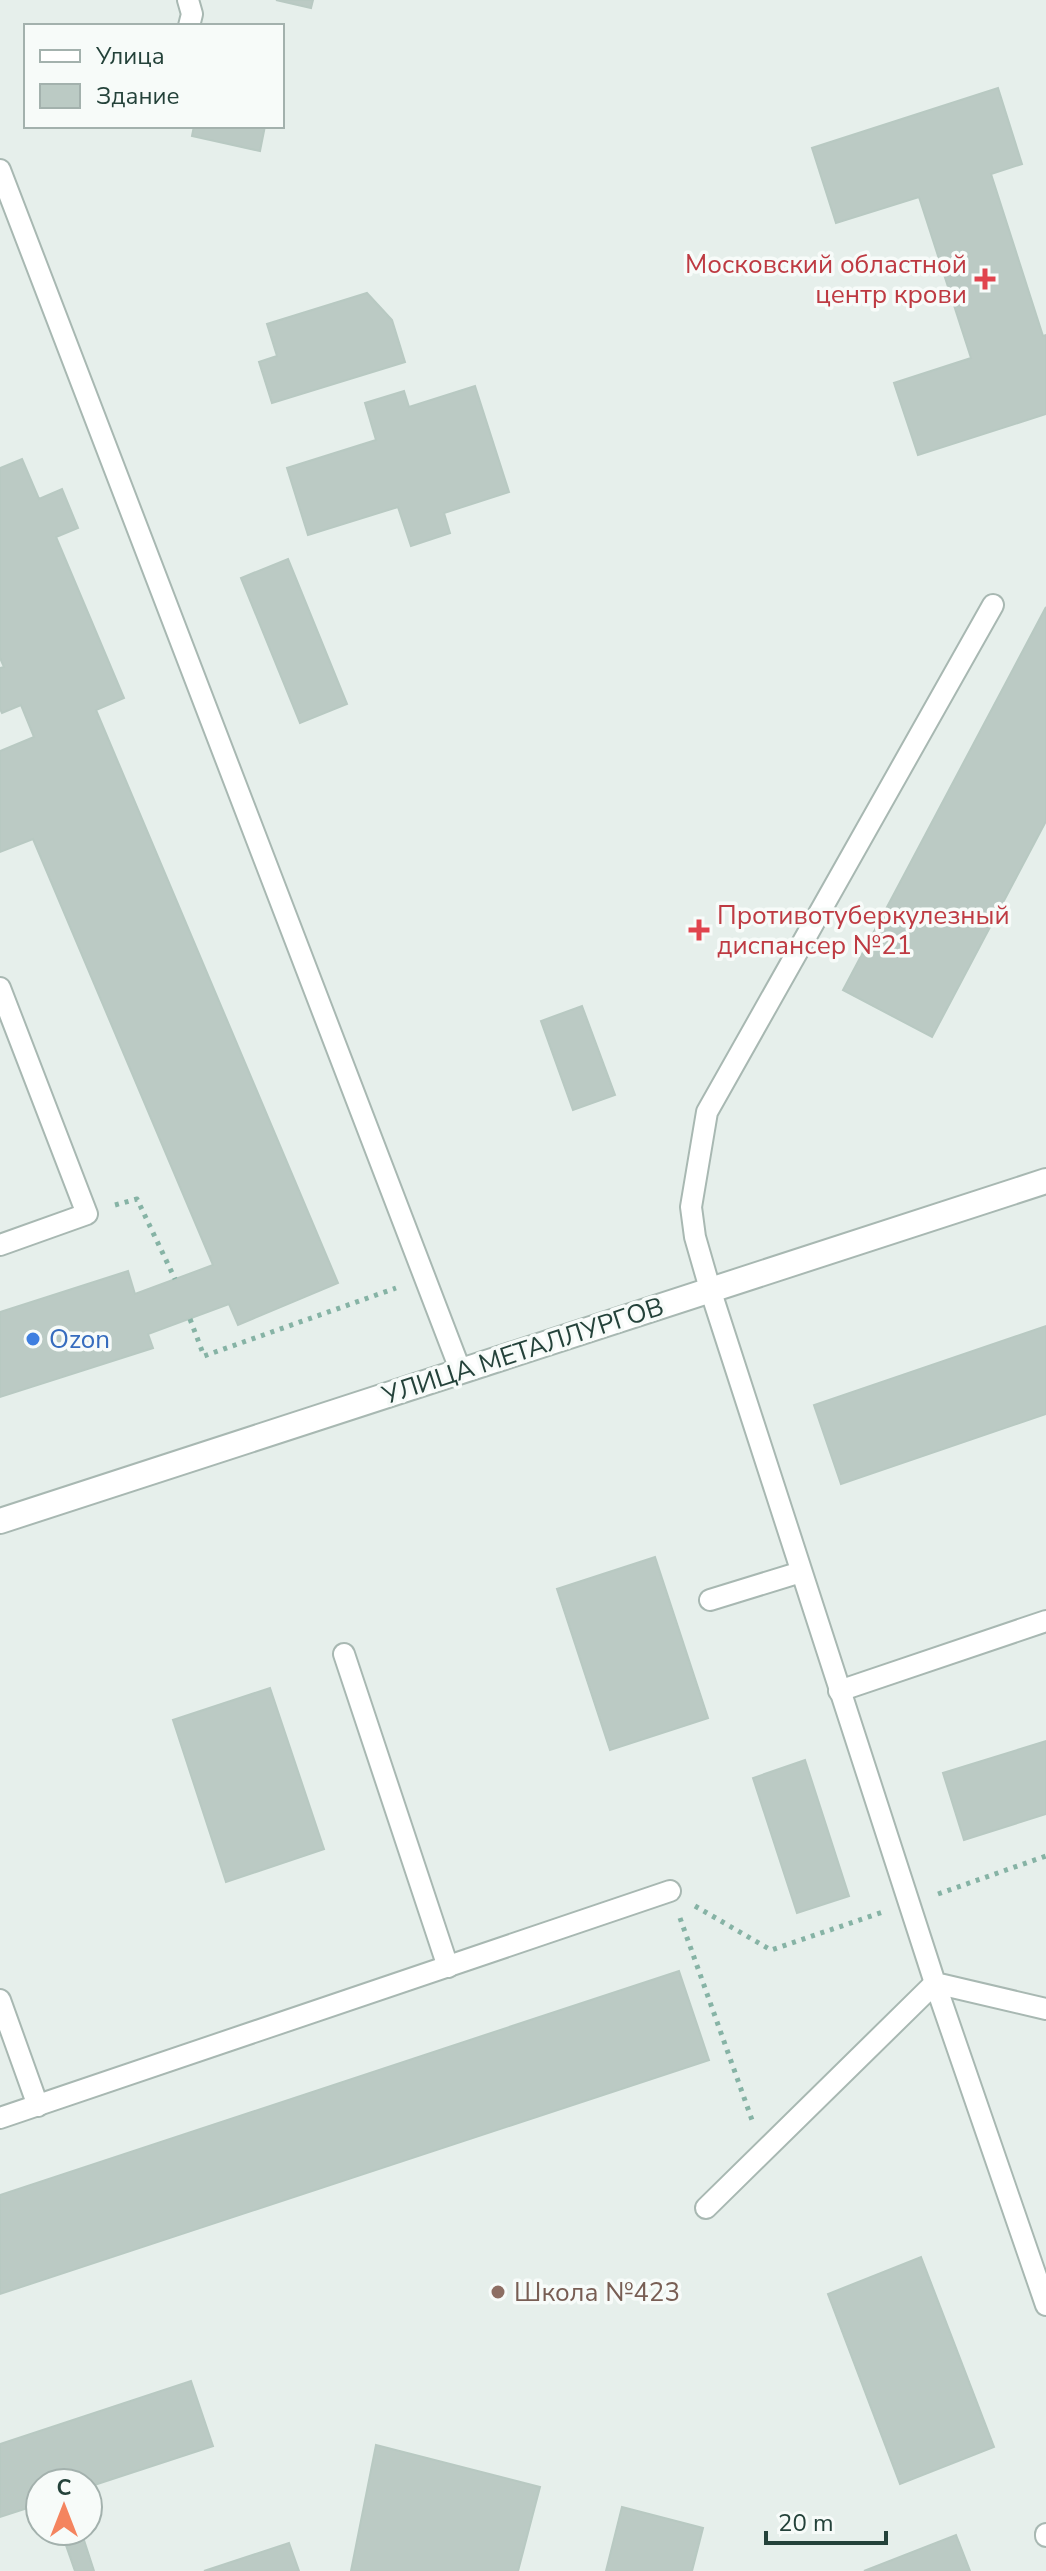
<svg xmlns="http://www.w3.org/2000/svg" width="1046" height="2571" font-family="'Nunito Sans',sans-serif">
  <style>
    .building { fill: #bbcac4; stroke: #b8c9c2; stroke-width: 2 }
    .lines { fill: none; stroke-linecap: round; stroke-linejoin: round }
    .service-casing { stroke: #a8b8b2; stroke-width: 24 }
    .tertiary-casing { stroke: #a8b8b2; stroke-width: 28 }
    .path { stroke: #86b3a5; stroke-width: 5; stroke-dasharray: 4 6; stroke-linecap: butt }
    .service { stroke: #fff; stroke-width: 20 }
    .tertiary { stroke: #fff; stroke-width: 24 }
    .health-dot { fill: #e0444e; stroke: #f7fbf9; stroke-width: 3 }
    .shop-dot { fill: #3f7fe0; stroke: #f7fbf9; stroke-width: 3 }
    .education-dot { fill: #8d6e63; stroke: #f7fbf9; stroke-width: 3 }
    .labels { text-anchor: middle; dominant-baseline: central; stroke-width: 7; stroke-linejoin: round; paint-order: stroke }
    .health-label { font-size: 26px; fill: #be3a42; stroke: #f7fbf9; text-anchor: end }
    .shop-label { font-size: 26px; fill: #366cbe; stroke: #f7fbf9; text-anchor: start }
    .street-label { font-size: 26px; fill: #24423a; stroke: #f7fbf9 }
    .education-label { font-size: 26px; fill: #785e54; stroke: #f7fbf9; text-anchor: start }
  </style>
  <rect width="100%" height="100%" fill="#e6efeb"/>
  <!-- building -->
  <g class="building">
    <path d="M276,0H313L311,8Z"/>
    <path d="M998,88L1022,164L991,174L1043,336L1046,335V414L918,455L894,383L971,358L919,197L836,223L812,148Z"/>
    <path d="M194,126H265L260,151L192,136Z"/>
    <path d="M367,293L392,320L405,362L272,403L259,362L277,356L267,324Z"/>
    <path d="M475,386L509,492L444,513L450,533L411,546L398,507L308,535L287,468L376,440L365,403L404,391L409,407Z"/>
    <path d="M22,459L39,499L62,489L78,528L56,537L124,698L96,710L338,1283L238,1325L229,1304L148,1334L153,1348L0,1397V1312L128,1271L135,1294L213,1265L33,839L0,852V751L34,737L21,705L2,713L0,709V668L4,667L0,658V468Z"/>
    <path d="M288,559L347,704L300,723L241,578Z"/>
    <path d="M1046,607V821L932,1037L843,990Z"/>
    <path d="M582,1006L615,1095L573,1110L541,1021Z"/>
    <path d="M1046,1326V1414L841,1484L814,1405Z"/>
    <path d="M655,1557L708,1718L610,1750L557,1589Z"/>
    <path d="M270,1688L324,1849L226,1882L173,1720Z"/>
    <path d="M1046,1741V1814L964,1840L943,1773Z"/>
    <path d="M805,1760L849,1896L797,1913L753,1778Z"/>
    <path d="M679,1971L709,2060L0,2294V2195Z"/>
    <path d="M921,2257L994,2447L900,2484L828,2294Z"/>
    <path d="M191,2381L213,2446L88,2487V2483H40V2504L0,2517V2444Z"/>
    <path d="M376,2445L540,2487L518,2571H351Z"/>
    <path d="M622,2507L703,2528L692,2571H606Z"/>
    <path d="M61,2531H81L94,2571H75Z"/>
    <path d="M956,2535L970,2571H864Z"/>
    <path d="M289,2543L299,2571H204Z"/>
  </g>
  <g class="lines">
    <defs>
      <g id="service">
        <path d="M188,0L192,14L189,26"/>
        <path d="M0,170L461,1372"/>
        <path d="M993,605L707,1112L691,1207L695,1237L710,1289L935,1983L1046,2009"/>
        <path d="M0,988L87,1214L0,1245"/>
        <path d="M710,1600L801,1572"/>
        <path d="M344,1654L448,1967"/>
        <path d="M839,1691L1046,1621"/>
        <path d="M0,2000L38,2106"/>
        <path d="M0,2118L670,1891"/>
        <path d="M706,2208L935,1983L1046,2305"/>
        <path d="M1046,2534V2536"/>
      </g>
      <path id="tertiary" d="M0,1521L1046,1181"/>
    </defs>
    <!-- service casing -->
    <use href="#service" class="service-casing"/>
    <!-- tertiary casing -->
    <use href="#tertiary" class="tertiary-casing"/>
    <!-- path -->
    <g class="path">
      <path d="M115,1205L137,1199L175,1279"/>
      <path d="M190,1319L204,1356L396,1288"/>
      <path d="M938,1894L1046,1856"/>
      <path d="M695,1906L771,1950L883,1912"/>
      <path d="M680,1918L752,2120"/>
    </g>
    <!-- service -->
    <use href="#service" class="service"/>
    <!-- tertiary -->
    <use href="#tertiary" class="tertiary"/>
  </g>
  <!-- markers -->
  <g class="health-dot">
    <path d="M981 267h8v8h8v8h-8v8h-8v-8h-8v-8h8z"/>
    <path d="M695 918h8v8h8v8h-8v8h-8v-8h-8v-8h8z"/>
  </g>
  <circle class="shop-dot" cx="33" cy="1339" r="8"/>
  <circle class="education-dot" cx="498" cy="2292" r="8"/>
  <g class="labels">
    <!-- health labels -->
    <g class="health-label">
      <text x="967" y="264">Московский областной<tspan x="967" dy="30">центр крови</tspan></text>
      <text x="717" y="915" text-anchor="start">Противотуберкулезный<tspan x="717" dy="30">диспансер №21</tspan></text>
    </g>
    <!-- shop labels -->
    <g class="shop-label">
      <text x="49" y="1339">Ozon</text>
    </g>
    <!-- street labels -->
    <g class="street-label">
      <text transform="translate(523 1351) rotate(-18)">УЛИЦА МЕТАЛЛУРГОВ</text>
    </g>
    <!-- education labels -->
    <g class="education-label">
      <text x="514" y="2292">Школа №423</text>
    </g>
  </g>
  <!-- legend -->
  <rect x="24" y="24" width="260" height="104" fill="#f7fbf9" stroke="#a3b1ad" stroke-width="2"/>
  <rect x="40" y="50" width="40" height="12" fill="#ffffff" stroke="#a3b1ad" stroke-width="2"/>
  <text x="96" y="64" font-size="24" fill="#24423a">Улица</text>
  <rect x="40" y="84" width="40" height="24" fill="#bbcac4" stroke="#a3b1ad" stroke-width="2"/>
  <text x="96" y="104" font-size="24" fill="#24423a">Здание</text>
  <!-- north arrow -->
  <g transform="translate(64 2507)"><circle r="38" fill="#f7fbf9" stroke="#a3b1ad" stroke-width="2"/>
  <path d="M0-6L14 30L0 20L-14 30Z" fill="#f4845f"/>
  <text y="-12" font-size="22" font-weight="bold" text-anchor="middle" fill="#24423a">С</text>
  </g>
  <!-- scale -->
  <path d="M766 2531v12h120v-12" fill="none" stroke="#24423a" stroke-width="4"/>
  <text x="778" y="2531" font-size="24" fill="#24423a" stroke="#f7fbf9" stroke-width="6" paint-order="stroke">20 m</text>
</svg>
